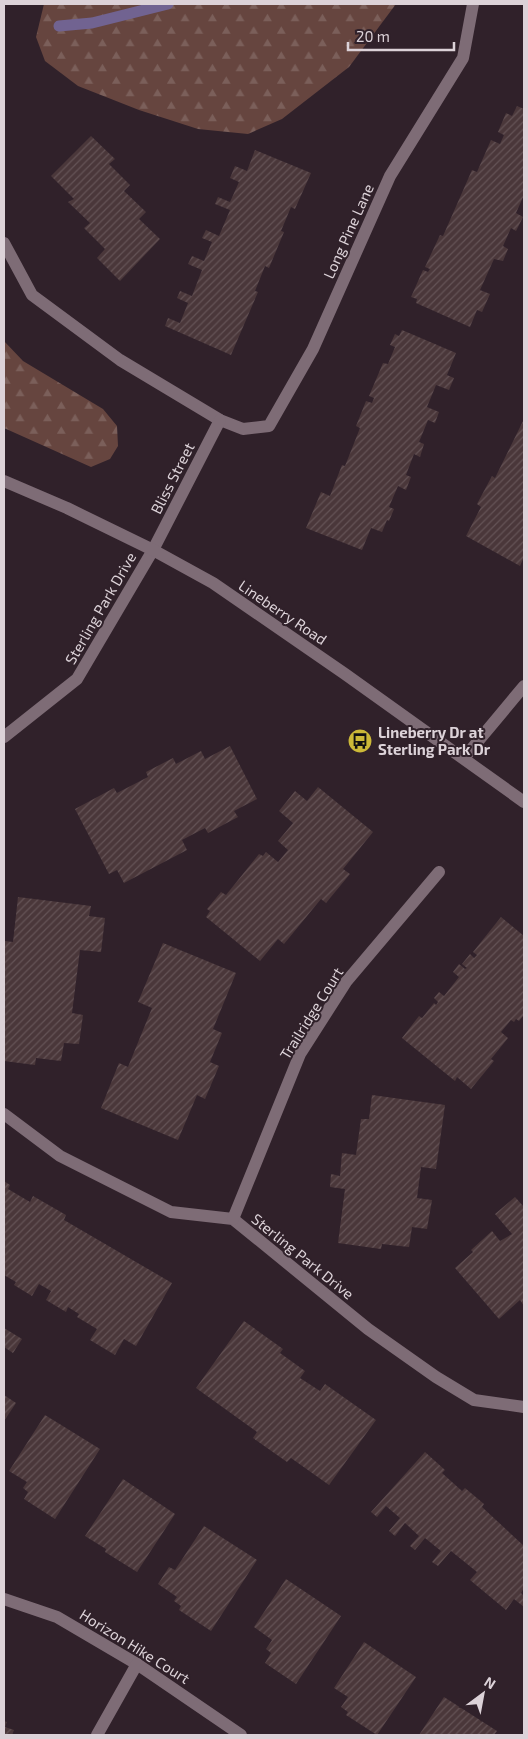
<svg xmlns="http://www.w3.org/2000/svg" width="528" height="1739" font-family="'Exo 2',sans-serif">
  <style>
    .forest { fill: url(#forest-firs) }
    .lines { fill: none; stroke-linecap: round; stroke-linejoin: round }
    .stream { stroke: #716391; stroke-width: 11 }
    .building { fill: url(#building-hatch) }
    .minor { stroke: #7e6c76; stroke-width: 12 }
    .tertiary { stroke: #7e6c76; stroke-width: 12 }
    .labels { text-anchor: middle; dominant-baseline: central; stroke-width: 4; stroke-linejoin: round; paint-order: stroke }
    .street-label { font-size: 15px; fill: #dcd2d8; stroke: #30212a }
    .poi-label { font-size: 15px; font-weight: bold; fill: #dcd2d8; stroke: #30212a; text-anchor: start }
  </style>
  <defs>
    <pattern id="forest-firs" width="22" height="20" patternUnits="userSpaceOnUse" patternTransform="scale(1.25)"><rect width="22" height="20" fill="#66453f"/><path d="M5 1l3.5 6h-7zM16 11l3.5 6h-7z" fill="#7b5f5a"/></pattern>
    <pattern id="building-hatch" width="6" height="6" patternUnits="userSpaceOnUse" patternTransform="scale(1.25)"><rect width="6" height="6" fill="#4a373a"/><path d="M-1 1l2-2M0 6l6-6M5 7l2-2" fill="none" stroke="#645356"/></pattern>
  </defs>
  <rect width="100%" height="100%" fill="#30212a"/>
  <!-- forest -->
  <g class="forest">
    <path d="M44,4H396L349,67L282,119L248,134L198,129L139,110L78,86L45,61L36,37Z"/>
    <path d="M4,341L23,361L103,409L117,426L118,446L110,459L91,467L4,428Z"/>
  </g>
  <g class="lines">
    <!-- stream -->
    <path class="stream" d="M59,26L92,23L168,4"/>
  </g>
  <!-- building -->
  <g class="building">
    <path d="M517,106L524,109V195L516,213L523,217L516,231L511,228L503,246L508,249L503,261L494,259L480,290L490,294L482,312L477,310L470,327L416,303L417,299L411,297L423,270L428,272L430,269L425,267L440,235L443,236L472,170L477,172L491,140L500,144L504,135L498,132L506,113L512,116Z"/>
    <path d="M91,136L115,159L109,164L130,185L124,191L146,212L139,219L160,239L120,281L97,258L105,249L84,228L90,223L68,202L74,199L51,176Z"/>
    <path d="M255,150L311,173L295,209L291,207L281,231L284,232L269,268L265,266L255,291L258,292L231,355L165,326L168,318L180,323L188,303L177,298L180,291L192,296L202,270L188,264L192,256L204,261L212,242L202,238L206,230L219,236L230,210L215,204L218,197L230,202L239,182L230,178L235,166L247,171Z"/>
    <path d="M402,330L456,353L447,375L454,378L449,390L436,385L427,407L439,412L435,423L428,420L419,442L424,444L420,457L414,454L406,475L411,477L406,490L398,486L389,507L394,509L389,521L387,520L382,532L371,528L362,550L306,528L321,492L330,496L342,465L345,466L360,428L356,426L366,401L372,403L374,398L369,396L383,363L388,364L395,347L390,345L395,334L399,336Z"/>
    <path d="M524,419V557L520,566L466,536L481,507L477,504L492,476L495,478Z"/>
    <path d="M230,746L257,799L234,811L238,817L208,833L205,828L182,840L187,850L124,883L117,870L109,874L75,809L114,788L117,793L148,777L146,772L173,758L176,764L201,751L205,759Z"/>
    <path d="M318,787L373,832L343,869L350,874L326,903L321,899L284,944L278,939L260,961L206,917L210,911L207,909L221,892L226,895L259,854L263,856L266,852L278,862L288,850L278,841L293,823L279,811L295,791L307,801Z"/>
    <path d="M18,897L91,906L89,916L105,918L101,952L80,950L72,1013L83,1015L79,1044L64,1043L61,1061L36,1058L35,1065L4,1061V954L5,941L13,942Z"/>
    <path d="M501,917L524,936V1015L519,1021L516,1019L514,1022L511,1020L501,1032L508,1038L491,1059L494,1061L471,1089L457,1077L455,1081L402,1038L419,1016L422,1018L434,1003L436,1005L438,1002L434,998L439,992L444,996L459,977L453,972L459,964L465,969L467,968L462,964L470,954L474,958L477,955L473,952Z"/>
    <path d="M163,943L236,973L213,1029L222,1033L210,1062L219,1066L205,1099L197,1095L178,1140L101,1108L119,1063L128,1067L152,1008L138,1002Z"/>
    <path d="M372,1095L445,1105L436,1169L421,1167L417,1198L432,1200L427,1229L412,1227L409,1247L382,1244L381,1249L338,1243L345,1189L330,1187L331,1174L340,1176L342,1153L356,1155L361,1119H369Z"/>
    <path d="M4,1181L10,1185L8,1189L30,1202L33,1196L66,1215L64,1220L172,1283L136,1346L124,1339L115,1355L90,1340L97,1329L77,1317L79,1314L68,1307L66,1312L46,1300L51,1291L39,1284L32,1296L14,1285L16,1282L4,1275Z"/>
    <path d="M515,1197L524,1207V1306L520,1300L499,1319L455,1268L473,1252L471,1250L492,1231L500,1241L512,1234L495,1214Z"/>
    <path d="M244,1321L283,1349L280,1353L305,1371L300,1378L320,1391L325,1384L376,1420L329,1485L291,1458L287,1462L253,1438L257,1432L196,1388Z"/>
    <path d="M4,1328L22,1339L13,1353L4,1347Z"/>
    <path d="M4,1395L16,1403L4,1421Z"/>
    <path d="M45,1415L100,1449L55,1519L24,1499L28,1492L23,1488L27,1482L9,1471Z"/>
    <path d="M425,1452L445,1470L442,1473L462,1491L465,1488L484,1504L482,1507L524,1546V1588L521,1593L524,1596V1607L514,1599L506,1610L470,1580L477,1572L451,1551L438,1566L432,1562L441,1551L425,1538L415,1550L410,1546L419,1536L405,1523L395,1536L389,1531L400,1518L386,1506L377,1517L371,1512Z"/>
    <path d="M123,1479L175,1514L137,1572L105,1552L106,1549L85,1536Z"/>
    <path d="M204,1526L257,1560L211,1631L179,1610L181,1606L174,1601L177,1597L158,1584L169,1567L175,1570Z"/>
    <path d="M286,1579L341,1616L296,1684L265,1663L271,1653L266,1649L272,1640L254,1627Z"/>
    <path d="M364,1642L416,1677L377,1735L346,1715L348,1712L341,1707L348,1697L334,1688Z"/>
    <path d="M444,1697L497,1731L494,1735H419Z"/>
    <path d="M4,1721L7,1722L5,1727L14,1730L12,1735H4Z"/>
  </g>
  <g class="lines">
    <!-- minor -->
    <g class="minor">
      <path d="M4,243L32,295L120,360L220,420L243,429L269,426L313,349L390,176L463,58L473,4"/>
      <path d="M4,737L77,679L153,550L220,420"/>
      <path d="M464,758L524,686"/>
      <path d="M4,1114L60,1156L171,1212L233,1219L368,1329L436,1377L474,1400L524,1407"/>
      <path d="M233,1219L300,1054L346,982L439,872"/>
      <path d="M4,1599L57,1617L137,1664L241,1735"/>
      <path d="M97,1735L137,1664"/>
    </g>
    <!-- tertiary -->
    <path class="tertiary" d="M4,481L67,508L153,550L213,583L345,674L524,802"/>
  </g>
  <!-- icons -->
  <defs>
    <symbol id="bus-disc" viewBox="-11 -11 22 22"><circle r="9.5" fill="#ccb938" stroke="#30212a"/><path d="M-5-6H5V4H4V6H2V4H-2V6H-4V4H-5ZM-3.5-4V0h7V-4ZM-3.5 1.2v1.5H-2V1.2ZM2 1.2v1.5H3.5V1.2Z" fill="#111"/></symbol>
  </defs>
  <g fill-rule="evenodd">
    <use href="#bus-disc" x="346" y="727" width="28" height="28"/>
  </g>
  <g class="labels">
    <!-- street labels -->
    <g class="street-label">
      <text transform="translate(348 231) rotate(-66)">Long Pine Lane</text>
      <text transform="translate(172 478) rotate(-63)">Bliss Street</text>
      <text transform="translate(100 608) rotate(-60)">Sterling Park Drive</text>
      <text transform="translate(283 612) rotate(34)">Lineberry Road</text>
      <text transform="translate(311 1013) rotate(-58)">Trailridge Court</text>
      <text transform="translate(303 1256) rotate(39)">Sterling Park Drive</text>
      <text transform="translate(135 1646) rotate(32)">Horizon Hike Court</text>
    </g>
    <!-- poi labels -->
    <g class="poi-label">
      <text x="378" y="732">Lineberry Dr at<tspan x="378" dy="17">Sterling Park Dr</tspan></text>
    </g>
  </g>
  <!-- border -->
  <rect width="528" height="1739" fill="none" stroke="#dcd2d8" stroke-width="10"/>
  <!-- north arrow -->
  <g transform="translate(483 1694) rotate(32)" stroke="#30212a" stroke-width="4" paint-order="stroke">
  <path d="M0-4L9 19L0 12L-9 19Z" fill="#dcd2d8"/>
  <text y="-8" font-size="14" font-weight="bold" text-anchor="middle" fill="#dcd2d8">N</text>
  </g>
  <!-- scale -->
  <path d="M348 42v8h106v-8" fill="none" stroke="#dcd2d8" stroke-width="2.5"/>
  <text x="356" y="42" font-size="15" fill="#dcd2d8" stroke="#30212a" stroke-width="4" paint-order="stroke">20 m</text>
</svg>
